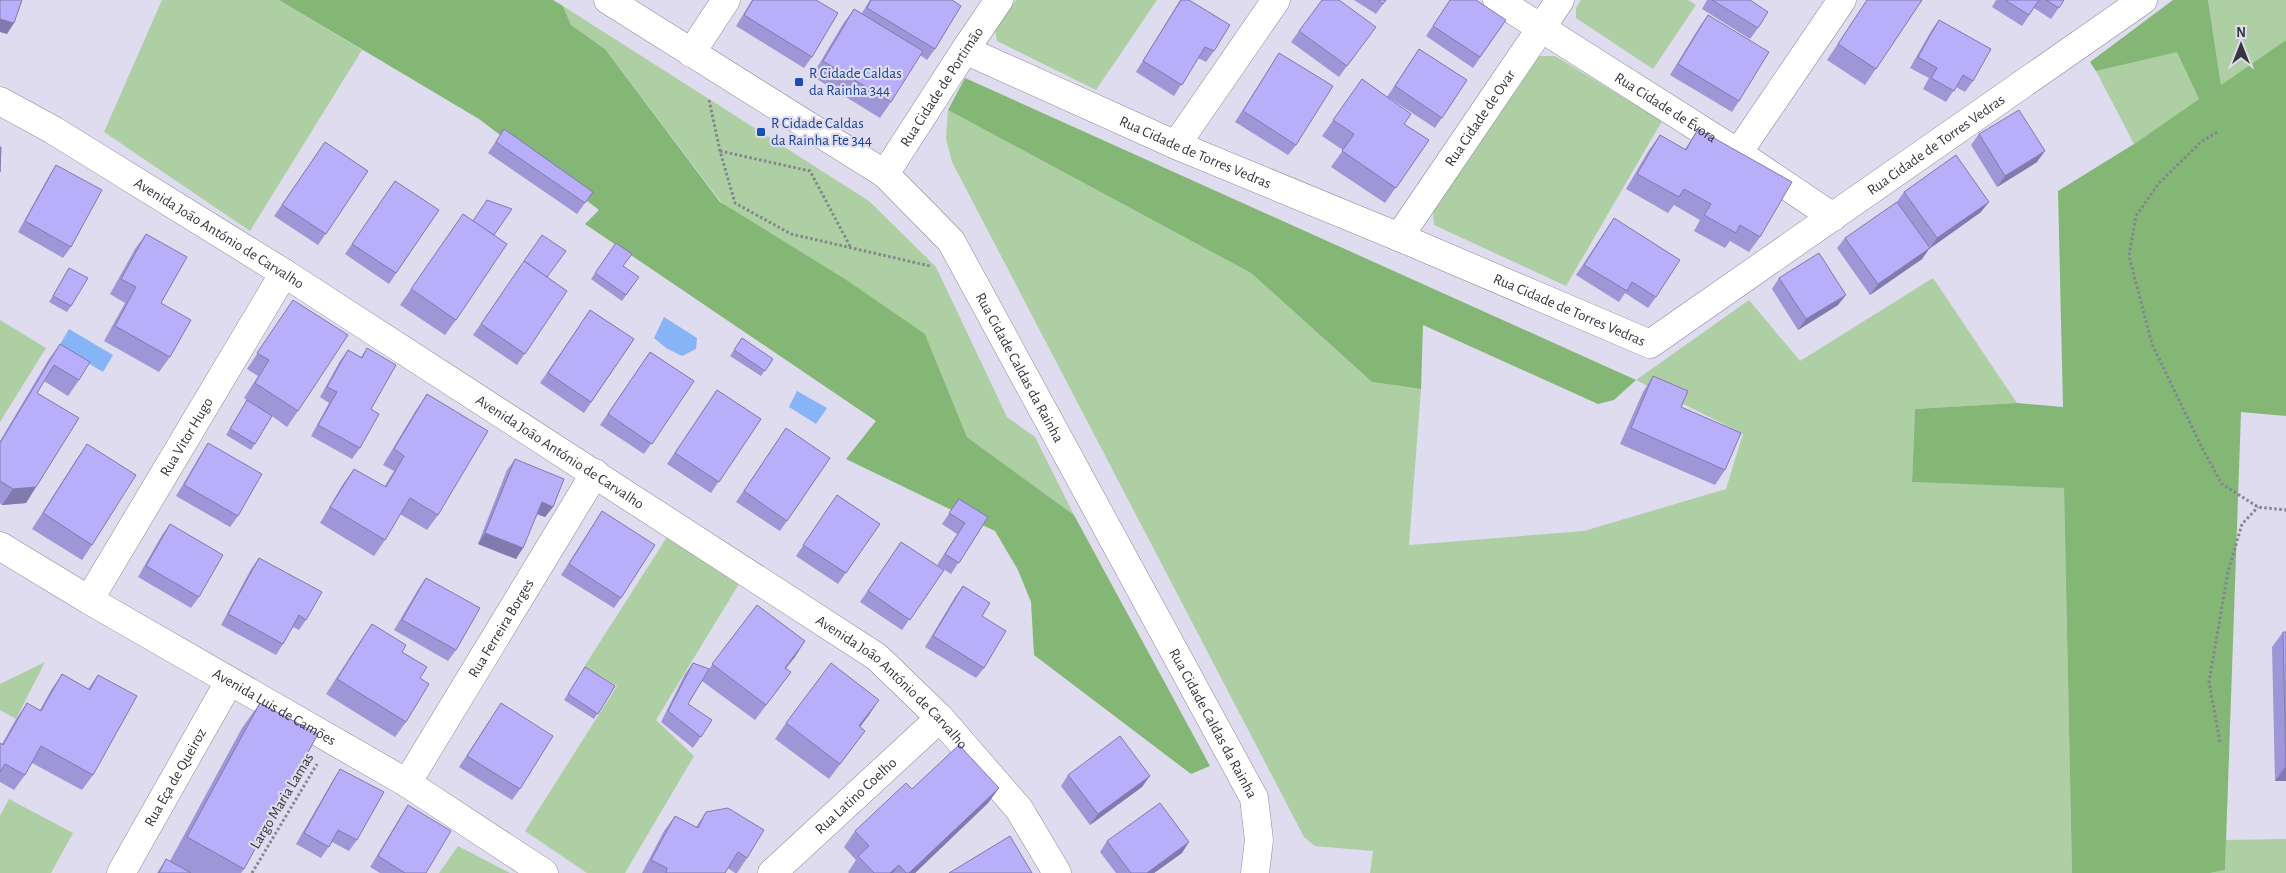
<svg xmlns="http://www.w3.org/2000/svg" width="2286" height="873" font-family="'Alegreya Sans',sans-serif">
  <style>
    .green { fill: #aecfa3 }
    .forest { fill: #84b775 }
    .water { fill: #87b4f6 }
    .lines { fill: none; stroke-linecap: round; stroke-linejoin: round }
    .street-casing { stroke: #8b899a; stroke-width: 29 }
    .path { stroke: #858490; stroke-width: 3; stroke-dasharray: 2.5 2.5; stroke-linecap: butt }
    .street { stroke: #fff; stroke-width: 28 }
    .wall { fill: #9e96d6 }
    .shaded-wall { fill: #817aae }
    .building { fill: #b8aef9; stroke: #817aae }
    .transit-dot { fill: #1a4fb4; stroke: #dedcee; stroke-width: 2 }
    .labels { text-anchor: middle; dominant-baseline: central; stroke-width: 4.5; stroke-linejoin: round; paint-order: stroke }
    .transit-label { font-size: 15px; fill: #164399; stroke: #dedcee; text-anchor: start }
    .street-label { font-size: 15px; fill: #37363d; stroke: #dedcee }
  </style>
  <rect width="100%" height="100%" fill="#dedcee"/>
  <!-- green -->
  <g class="green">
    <path d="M162,0H279L362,50L250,231L104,132Z"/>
    <path d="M1016,0H1157L1096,90L997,41L995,29Z"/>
    <path d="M1581,0H1688L1696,5L1653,69L1576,18V8Z"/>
    <path d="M2208,0H2286V40L2221,85Z"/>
    <path d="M563,6L869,201L936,267L1007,417L1035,437L1074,515L967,437L925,334L724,206L605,49L571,25Z"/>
    <path d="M2177,51L2199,99L2134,144L2096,71Z"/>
    <path d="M1536,56H1555L1662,121L1566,286L1434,225L1433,211Z"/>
    <path d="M948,110L1251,273L1372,382L1421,389L1409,545L1584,531L1726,489L1743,434L1636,380L1749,300L1800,361L1933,278L2017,403L1915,409L1912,482L2064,487L2072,873H1370L1373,851L1315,846L1304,837L952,162L946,139Z"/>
    <path d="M0,320L46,348L0,422Z"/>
    <path d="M667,537L739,584L656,720L694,756L625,873H587L525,831L617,686L584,667Z"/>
    <path d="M45,662L16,719L0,710V684Z"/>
    <path d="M9,799L73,833L51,873H0V816Z"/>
    <path d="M2286,839V873H2210L2225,870L2226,840Z"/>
    <path d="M458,846L510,873H439Z"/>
  </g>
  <!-- forest -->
  <g class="forest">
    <path d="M279,0H553L563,6L571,25L605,49L720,202L845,279L925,334L967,437L1074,515L1210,766L1191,774L1034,655L1031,602L1018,570L995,531L846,459L876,421L585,224L599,210L479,119Z"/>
    <path d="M2173,0H2208L2221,85L2286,40V416L2241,412L2225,870L2210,873H2072L2064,488L1912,482L1915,409L2017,403L2063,407L2058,191L2134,144L2199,99L2177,52L2096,71L2090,62Z"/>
    <path d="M965,78L1636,380L1614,400L1598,404L1423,325L1421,389L1372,382L1251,273L948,110Z"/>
  </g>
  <!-- water -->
  <g class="water">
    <path d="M664,317L697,338L696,349L682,356L666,348L654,338Z"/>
    <path d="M69,329L113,355L103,372L59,346Z"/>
    <path d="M797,391L827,408L816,424L789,407Z"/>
  </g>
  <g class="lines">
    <defs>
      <g id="street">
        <path id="s1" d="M608,0L885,174L951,241L1254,798L1259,840L1255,873"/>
        <path id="s2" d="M1497,0L1738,153L1833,217"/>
        <path id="s3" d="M965,50L1176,145L1399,237L1650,344L2143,0"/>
        <path d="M691,53L726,0"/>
        <path id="s4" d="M0,101L53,130L284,273L877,657L940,718L1019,809L1057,873"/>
        <path d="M1176,145L1276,0"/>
        <path d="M1738,153L1842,0"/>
        <path id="s5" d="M885,174L965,50L999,0"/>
        <path id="s6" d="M1399,237L1560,0"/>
        <path id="s7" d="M0,546L89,600L407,783L544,873"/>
        <path id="s8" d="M89,600L284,273"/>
        <path id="s9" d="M407,783L595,473"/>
        <path id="s10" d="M121,873L229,682"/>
        <path id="s11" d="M772,873L940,718"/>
      </g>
    </defs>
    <!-- street casing -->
    <use href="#street" class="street-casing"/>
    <!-- path -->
    <g class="path">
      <path d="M709,100L720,151L735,203L791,234L930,266"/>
      <path d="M2217,132L2201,142L2159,183L2136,216L2129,256L2152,344L2203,450L2222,484L2258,507L2286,510"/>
      <path d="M720,151L810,171L851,248"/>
      <path d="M2220,742L2209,682L2228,572L2242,524L2258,507"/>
      <path d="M252,873L317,764"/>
    </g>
    <!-- street -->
    <use href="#street" class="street"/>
  </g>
  <!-- wall -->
  <g class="wall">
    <path d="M752,0H816L812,57L804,68L736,26Z"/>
    <path d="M870,0H952L935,49L927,60L920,55L891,102L880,118L812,76L843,24L854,9L862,13Z"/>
    <path d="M1180,0L1214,51L1206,62L1198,58L1174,96L1136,72Z"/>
    <path d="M1354,0H1386L1376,14Z"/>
    <path d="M1450,0L1506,20L1473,68L1426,36Z"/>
    <path d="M1707,0H1750L1758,28L1750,39L1702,9Z"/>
    <path d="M1867,0H1922L1865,85L1827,60Z"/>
    <path d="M1996,0H2064L2051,19L2034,8L2022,26L1992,7Z"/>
    <path d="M1708,15L1739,101L1732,112L1670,75L1700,26Z"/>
    <path d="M1939,20L1973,81L1965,92L1956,87L1946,102L1923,89L1929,78L1910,68L1931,31Z"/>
    <path d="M1299,31L1368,37L1339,77L1291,42Z"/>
    <path d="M1419,49L1467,80L1435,128L1388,97L1404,124L1429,140L1385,203L1331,167L1343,150L1322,136L1362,79L1387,97Z"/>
    <path d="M1279,53L1296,145L1288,155L1235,122Z"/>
    <path d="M504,129L593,192L577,214L488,153Z"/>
    <path d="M1698,129L1760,237L1749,252L1730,241L1725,248L1694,231L1700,220L1674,205L1668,213L1626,189L1649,150L1660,135L1685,149Z"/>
    <path d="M1979,134L2037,162L1997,187L1971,145Z"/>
    <path d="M325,142L368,171L318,245L274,216Z"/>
    <path d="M56,165L71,247L63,258L18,232L49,176Z"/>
    <path d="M395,181L439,210L389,284L345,254Z"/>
    <path d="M1904,192L1981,212L1929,249L1922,259L1870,295L1837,248L1845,238L1897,202Z"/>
    <path d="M463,214L494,235L456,320L445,335L400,305Z"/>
    <path d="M1614,218L1656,297L1648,308L1625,293L1619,302L1576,275Z"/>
    <path d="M146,234L161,303L170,357L159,372L104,341L125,303L110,294L135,249Z"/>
    <path d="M616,243L623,266L639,277L622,301L591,279Z"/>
    <path d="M520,267L547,277L567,291L517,365L473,335Z"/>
    <path d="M69,268L71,306L67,312L49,302Z"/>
    <path d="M1779,278L1838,305L1798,330L1772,289Z"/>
    <path d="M293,300L298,411L287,427L272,416L251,450L226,435L247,400L251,403L244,398L258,376L247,369Z"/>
    <path d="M590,310L634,339L584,413L540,383Z"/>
    <path d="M742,338L773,359L761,376L730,356Z"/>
    <path d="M60,344L79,380L68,396L44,381L37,393L36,487L26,503L2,505L0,503V441L49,359Z"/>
    <path d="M367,348L371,409L360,448L352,459L311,436L329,403L320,397L340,361L348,350L361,357Z"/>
    <path d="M650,352L694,381L644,454L600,425Z"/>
    <path d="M1653,376L1681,407L1725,470L1715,485L1620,444L1643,392Z"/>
    <path d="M717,390L761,419L711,493L667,464Z"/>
    <path d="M427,394L438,515L427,530L400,514L385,540L374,556L320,523L343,484L354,469L384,487L394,471L383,465L416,410Z"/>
    <path d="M786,428L830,458L780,531L736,502Z"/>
    <path d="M208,443L238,516L230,527L176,496L201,454Z"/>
    <path d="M87,444L92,545L82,560L32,529L76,460Z"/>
    <path d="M515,459L553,507L545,517L537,514L516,559L478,544L507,470Z"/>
    <path d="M837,495L880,524L838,584L796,556Z"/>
    <path d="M959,499L988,517L951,574L937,565L957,534L942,524Z"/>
    <path d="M602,511L621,598L614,608L561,575Z"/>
    <path d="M170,524L199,597L191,608L138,577L162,535Z"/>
    <path d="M901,542L944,570L902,630L860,602Z"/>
    <path d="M259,558L306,620L299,630L293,627L283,644L276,655L221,625L251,569Z"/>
    <path d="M426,578L456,650L448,661L394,630L419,588Z"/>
    <path d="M963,586L982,616L984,668L976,678L925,647L955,597Z"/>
    <path d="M757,605L805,641L786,668L780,687L755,720L702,681L688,704L712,720L693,748L661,722L685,674L693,663L709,669Z"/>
    <path d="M372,624L402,652L420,678L406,722L395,737L326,694L361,640Z"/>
    <path d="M2283,632H2286V781H2275L2272,647Z"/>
    <path d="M585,667L615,686L594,719L564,700Z"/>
    <path d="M62,674L88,689L98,675L93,775L82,790L32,763L25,775L14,790L0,782V743L2,744L16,719L27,703L40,710L51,690Z"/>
    <path d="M260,703L244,869L241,873H157L166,859L170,861L242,728Z"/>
    <path d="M501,703L520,789L512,800L459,767Z"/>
    <path d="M869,715L860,727L865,731L829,779L775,739L786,723Z"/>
    <path d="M340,769L357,840L349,851L332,842L321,858L296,844L333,780Z"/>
    <path d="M1068,775L1142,787L1090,825L1061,786Z"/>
    <path d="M999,788L988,803L915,873H849L848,872L856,860L844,847L855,831L912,789Z"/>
    <path d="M408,805L426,873H380L370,867L401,816Z"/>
    <path d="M706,812L747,858L737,873H735L728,868L725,873H642L664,831L675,816L696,827Z"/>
    <path d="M1107,841L1182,853L1154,873H1116L1100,852Z"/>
  </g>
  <!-- shaded-wall -->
  <g class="shaded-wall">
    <path d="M0,19L14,23L7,34L0,32Z"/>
    <path d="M2045,151L2037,162L1997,187L2005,176Z"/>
    <path d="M1989,202L1981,212L1929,249L1922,259L1870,295L1878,284L1930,248L1937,238Z"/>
    <path d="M1846,295L1838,305L1798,330L1806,319Z"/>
    <path d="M36,487L26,503L2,505L13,489Z"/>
    <path d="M542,502L553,507L545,517L534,513Z"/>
    <path d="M485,533L523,548L516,559L478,544Z"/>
    <path d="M805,641L795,657L774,683L785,668Z"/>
    <path d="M879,700L869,715L848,742L859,726Z"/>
    <path d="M2286,766V781H2275Z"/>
    <path d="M1150,776L1142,787L1090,825L1098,814Z"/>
    <path d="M999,788L988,803L915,873H909Z"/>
    <path d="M1189,842L1182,853L1154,873H1147Z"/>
    <path d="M899,865L893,873H890Z"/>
  </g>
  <!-- building -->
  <g class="building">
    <path d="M0,0H22L14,23L0,19Z"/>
    <path d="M753,0H816L838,13L812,57L744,15Z"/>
    <path d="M871,0H952L961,6L935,49L867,8Z"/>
    <path d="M1181,0H1189L1230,25L1214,51L1205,47L1182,85L1143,61Z"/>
    <path d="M1322,0H1339L1376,27L1347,66L1299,31Z"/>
    <path d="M1378,0H1386L1383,4Z"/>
    <path d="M1450,0H1476L1506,20L1480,57L1433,26Z"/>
    <path d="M1712,0H1750L1768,12L1758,28Z"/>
    <path d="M1867,0H1922L1876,69L1838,44Z"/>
    <path d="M2005,0H2039L2029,15Z"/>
    <path d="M2046,0H2064L2059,8Z"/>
    <path d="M854,9L923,51L891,102L823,61Z"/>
    <path d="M1708,15L1769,52L1739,101L1678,64Z"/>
    <path d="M1939,20L1991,49L1973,81L1963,75L1954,91L1931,78L1937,68L1918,57Z"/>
    <path d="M1419,49L1467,80L1442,118L1395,86Z"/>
    <path d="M1279,53L1333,86L1296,145L1243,111Z"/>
    <path d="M1362,79L1411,114L1404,124L1429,140L1396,188L1342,151L1354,134L1333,120Z"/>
    <path d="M2019,110L2045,151L2005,176L1979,134Z"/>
    <path d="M504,129L593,192L585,203L496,142Z"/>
    <path d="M1698,129L1792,182L1760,237L1740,225L1736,233L1704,215L1711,204L1684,189L1679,197L1637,174L1660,135L1686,150Z"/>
    <path d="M325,142L368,171L326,234L282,205Z"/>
    <path d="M0,147H1L0,172Z"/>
    <path d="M1956,155L1989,202L1937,238L1904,192Z"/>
    <path d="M56,165L102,190L71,247L25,221Z"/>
    <path d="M395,181L439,210L396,273L352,244Z"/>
    <path d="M487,200L512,209L494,235L473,221Z"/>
    <path d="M1897,202L1930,248L1878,284L1845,238Z"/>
    <path d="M463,214L507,244L456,320L411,289Z"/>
    <path d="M1614,218L1680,260L1656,297L1632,282L1627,291L1584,265Z"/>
    <path d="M146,234L187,257L161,303L191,320L170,357L115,326L136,287L121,279Z"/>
    <path d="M542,235L566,251L547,277L524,261Z"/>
    <path d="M616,243L632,254L623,266L639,277L626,295L595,273Z"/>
    <path d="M1819,253L1846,295L1806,319L1779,278Z"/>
    <path d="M524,261L567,291L525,354L481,324Z"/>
    <path d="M69,268L88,278L71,306L53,296Z"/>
    <path d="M293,300L348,335L298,411L255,383L269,360L257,353Z"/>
    <path d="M590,310L634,339L591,402L548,373Z"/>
    <path d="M742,338L773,359L765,371L734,350Z"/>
    <path d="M60,344L90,362L79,380L54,365L37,393L79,418L36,487L13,489L0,481V443Z"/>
    <path d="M367,348L396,365L371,409L379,414L360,448L318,425L337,392L327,387L348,350L362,358Z"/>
    <path d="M650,352L694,381L652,444L608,414Z"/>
    <path d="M1653,376L1688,391L1681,407L1741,433L1725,470L1631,428Z"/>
    <path d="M717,390L761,419L719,482L675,453Z"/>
    <path d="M427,394L488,431L438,515L410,498L385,540L330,507L354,469L386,487L404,456L394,449Z"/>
    <path d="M247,400L272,416L255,444L230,429Z"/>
    <path d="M786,428L830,458L787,521L744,491Z"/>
    <path d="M208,443L262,474L238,516L184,485Z"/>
    <path d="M87,444L136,475L92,545L43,513Z"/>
    <path d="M515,459L564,479L553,507L542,502L523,548L485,533Z"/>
    <path d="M837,495L880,524L846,573L803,545Z"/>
    <path d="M959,499L988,517L959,563L945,554L965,523L949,513Z"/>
    <path d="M602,511L655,545L621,598L569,564Z"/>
    <path d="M170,524L223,555L199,597L146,566Z"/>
    <path d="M901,542L944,570L910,620L868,591Z"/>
    <path d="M259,558L322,592L306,620L299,615L283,644L228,614Z"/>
    <path d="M426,578L480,608L456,650L402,620Z"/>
    <path d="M963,586L990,603L982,616L1006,631L984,668L933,636Z"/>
    <path d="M757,605L805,641L785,668L791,672L766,705L712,664Z"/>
    <path d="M372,624L406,645L402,652L427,667L420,678L429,684L406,722L337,679Z"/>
    <path d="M2283,632H2286V766Z"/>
    <path d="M693,663L709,669L688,704L712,720L701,737L668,711Z"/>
    <path d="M831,663L879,700L859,726L865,731L840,764L786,723Z"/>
    <path d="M585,667L615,686L598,714L568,694Z"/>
    <path d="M62,674L90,690L98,675L137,696L93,775L41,746L25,775L5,764L0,772V743L3,745L27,703L41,711Z"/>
    <path d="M260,703L318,734L244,869L187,837Z"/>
    <path d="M501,703L553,736L520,789L467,756Z"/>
    <path d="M1120,736L1150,776L1098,814L1068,775Z"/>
    <path d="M959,745L999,788L909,873H906L899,865L890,873H874L858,856L869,846L855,831L906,783L912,789Z"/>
    <path d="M340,769L384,792L357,840L338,830L329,847L304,833Z"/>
    <path d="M1160,803L1189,842L1147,873H1131L1107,841Z"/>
    <path d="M408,805L451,831L426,873H405L378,856Z"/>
    <path d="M728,808L764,830L747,858L738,852L725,873H666L667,868L651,860L675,816L698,828L706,812Z"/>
    <path d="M1010,836L1032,873H949Z"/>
    <path d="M166,859L191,873H159Z"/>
  </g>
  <!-- markers -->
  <g class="transit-dot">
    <rect x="794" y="77" width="10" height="10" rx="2.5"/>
    <rect x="756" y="127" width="10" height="10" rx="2.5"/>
  </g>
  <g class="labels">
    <!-- transit labels -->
    <g class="transit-label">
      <text x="809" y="73">R Cidade Caldas<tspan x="809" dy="17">da Rainha 344</tspan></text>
      <text x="771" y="123">R Cidade Caldas<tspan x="771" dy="17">da Rainha Fte 344</tspan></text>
    </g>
    <!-- street labels -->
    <g class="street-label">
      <text stroke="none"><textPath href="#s5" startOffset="104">Rua Cidade de Portimão</textPath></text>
      <text stroke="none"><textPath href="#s2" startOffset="200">Rua Cidade de Évora</textPath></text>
      <text stroke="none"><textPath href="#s6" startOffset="144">Rua Cidade de Ovar</textPath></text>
      <text stroke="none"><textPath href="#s3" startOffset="1094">Rua Cidade de Torres Vedras</textPath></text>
      <text stroke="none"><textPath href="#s3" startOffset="252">Rua Cidade de Torres Vedras</textPath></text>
      <text stroke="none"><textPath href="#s4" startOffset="256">Avenida João António de Carvalho</textPath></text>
      <text stroke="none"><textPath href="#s3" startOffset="658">Rua Cidade de Torres Vedras</textPath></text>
      <text stroke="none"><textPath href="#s1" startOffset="565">Rua Cidade Caldas da Rainha</textPath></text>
      <text stroke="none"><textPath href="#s8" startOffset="190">Rua Vitor Hugo</textPath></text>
      <text stroke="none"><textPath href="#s4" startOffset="661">Avenida João António de Carvalho</textPath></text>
      <text stroke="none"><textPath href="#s9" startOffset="181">Rua Ferreira Borges</textPath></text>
      <text stroke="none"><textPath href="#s4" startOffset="1066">Avenida João António de Carvalho</textPath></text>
      <text stroke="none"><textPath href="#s7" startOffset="318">Avenida Luis de Camões</textPath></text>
      <text stroke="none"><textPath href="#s1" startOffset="970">Rua Cidade Caldas da Rainha</textPath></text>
      <text stroke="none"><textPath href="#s10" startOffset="110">Rua Eça de Queiroz</textPath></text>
      <text stroke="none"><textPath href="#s11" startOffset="114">Rua Latino Coelho</textPath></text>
      <text transform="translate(282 801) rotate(-59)">Largo Maria Lamas</text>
    </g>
  </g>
  <!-- north arrow -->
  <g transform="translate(2241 45)" stroke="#dedcee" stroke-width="4" paint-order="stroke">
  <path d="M0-4L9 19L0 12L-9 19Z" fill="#37363d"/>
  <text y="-8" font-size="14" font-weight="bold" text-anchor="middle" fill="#37363d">N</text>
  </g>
</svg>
